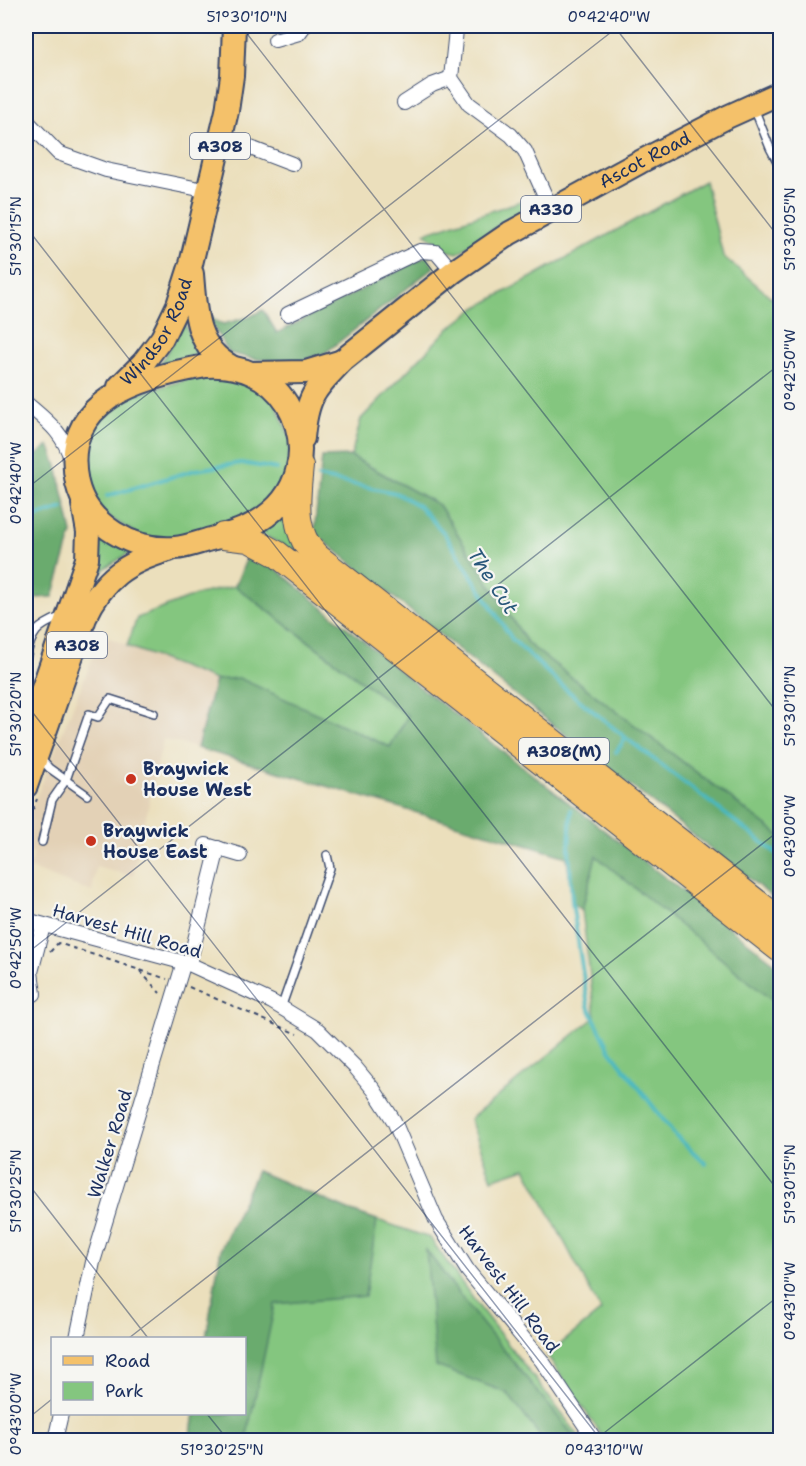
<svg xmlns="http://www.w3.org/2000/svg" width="806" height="1466" font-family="'Shantell Sans',sans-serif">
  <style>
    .built { fill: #e3d1b6 }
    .green { fill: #84c67f; stroke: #507a6e; stroke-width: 1.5 }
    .forest { fill: #6bab6e; stroke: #436d66; stroke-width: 1.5 }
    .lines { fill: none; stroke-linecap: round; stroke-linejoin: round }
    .stream { stroke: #49b8bf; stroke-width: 4 }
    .lane-casing { stroke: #3a496c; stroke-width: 10 }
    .street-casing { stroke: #3a496c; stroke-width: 16 }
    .primary-casing { stroke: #3a496c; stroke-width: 26 }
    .highway-casing { stroke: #3a496c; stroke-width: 28 }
    .path { stroke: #3a496c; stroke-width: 2; stroke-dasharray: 4.5 4.5; stroke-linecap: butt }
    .lane { stroke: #fff; stroke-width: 7 }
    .street { stroke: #fff; stroke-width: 14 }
    .primary { stroke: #f4c16a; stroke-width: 22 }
    .highway { stroke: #f4c16a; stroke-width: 26 }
    .ticks { fill: none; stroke: #1b2f5e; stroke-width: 1.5; stroke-opacity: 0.45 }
    .poi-dot { fill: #c8321e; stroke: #f6f6f2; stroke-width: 2 }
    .labels { text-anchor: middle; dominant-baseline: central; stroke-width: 4.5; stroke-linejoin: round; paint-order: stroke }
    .shield { fill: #f6f6f2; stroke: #5d6b8a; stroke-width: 1.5 }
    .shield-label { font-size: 16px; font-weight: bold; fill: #1b2f5e }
    .street-label { font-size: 18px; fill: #1b2f5e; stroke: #f6f6f2 }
    .poi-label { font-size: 18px; font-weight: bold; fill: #1b2f5e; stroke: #f6f6f2; text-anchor: start }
    .water-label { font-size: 20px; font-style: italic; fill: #29587b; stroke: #f6f6f2 }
    .neatline { fill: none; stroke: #1b2f5e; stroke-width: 2 }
    .ticks-label { font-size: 15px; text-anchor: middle; fill: #1b2f5e }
  </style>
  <rect width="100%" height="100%" fill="#f6f6f2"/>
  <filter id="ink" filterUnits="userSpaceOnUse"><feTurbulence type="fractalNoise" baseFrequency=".0167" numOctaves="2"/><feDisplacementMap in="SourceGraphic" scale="12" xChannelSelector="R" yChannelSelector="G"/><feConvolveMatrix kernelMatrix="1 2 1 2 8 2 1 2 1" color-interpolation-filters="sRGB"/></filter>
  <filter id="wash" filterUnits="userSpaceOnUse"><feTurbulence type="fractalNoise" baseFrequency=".008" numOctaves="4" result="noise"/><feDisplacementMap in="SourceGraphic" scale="24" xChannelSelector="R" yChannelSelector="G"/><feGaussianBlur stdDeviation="1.35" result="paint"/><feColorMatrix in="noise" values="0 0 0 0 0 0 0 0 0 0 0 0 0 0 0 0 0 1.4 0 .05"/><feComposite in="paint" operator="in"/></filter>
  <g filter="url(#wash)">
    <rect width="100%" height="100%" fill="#ebdfbc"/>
    <!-- built -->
    <path class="built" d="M102,635L215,680L197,748L163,739L133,876L96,867L92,892L29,868L34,854L26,851V822Z"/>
    <!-- green -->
    <g class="green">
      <path d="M705,181L723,256L772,298L780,295V836L528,644L439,505L351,456L361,419L447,330L476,308Z"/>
      <path d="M530,198L527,206L458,253L445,250L425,233Z"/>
      <path d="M184,323L199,354L159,366Z"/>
      <path d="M228,375L245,380L275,402L291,440L286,481L251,518L182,537L146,540L104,514L89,490L85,461L87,442L95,425L123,398L199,376Z"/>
      <path d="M288,509L297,552L259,533Z"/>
      <path d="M95,532L131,552L105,568L78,608Z"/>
      <path d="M235,586L408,716L390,747L239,679L215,680L127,646L137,618L199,594Z"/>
      <path d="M596,855L780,1007V1440H605L547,1355L601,1311L525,1168L492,1179L470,1119L595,1017L582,910Z"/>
      <path d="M257,1171L348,1210L430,1238L477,1304L582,1440H190L194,1414H244V1338H206L221,1249Z"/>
    </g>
    <!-- forest -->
    <g class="forest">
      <path d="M427,256L434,267L325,353L296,363L255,359L229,353L207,317L223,324L249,317L263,310L277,333Z"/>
      <path d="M49,445L57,466L72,533L53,597L34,598L26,572V492L29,489L26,484V464Z"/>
      <path d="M350,456L439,505L528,644L780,836V903L495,679L314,533L322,457Z"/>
      <path d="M251,548L412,681L780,967V1007L596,856L582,910L572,902L567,857L197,748L215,680L239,678L390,747L408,716L235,586Z"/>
      <path d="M257,1171L348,1210L377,1220L365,1296L275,1304L246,1440H190L194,1414H244V1338H206L221,1249Z"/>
      <path d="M426,1250L471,1310L577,1440H543L507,1393L436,1366Z"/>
    </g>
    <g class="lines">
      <!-- stream -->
      <g class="stream">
        <path d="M318,477L396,493L419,506L444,533L512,639L562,686L626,738L780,856"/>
        <path d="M107,496L195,470L241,463L277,469"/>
        <path d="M26,520L63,508"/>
        <path d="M616,752L626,738"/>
        <path d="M571,810L569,850L572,902L588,1006L610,1050L675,1135L706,1164"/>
      </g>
    </g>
  </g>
  <g filter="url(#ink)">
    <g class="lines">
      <defs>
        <g id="lane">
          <path d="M754,108L770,148L780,167"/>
          <path d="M26,659C32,631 36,627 62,616"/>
          <path d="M41,759L49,768L87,795"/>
          <path d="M42,842L52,800L66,780L89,714L98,717L110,699L154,713"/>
          <path d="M281,1008L330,868L327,855"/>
        </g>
        <g id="street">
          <path d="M458,26L456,30L451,78L469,104L511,135L525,151L551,209"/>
          <path d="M275,40L299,33L304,26"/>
          <path d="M404,103L432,85L451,78"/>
          <path d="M26,116L27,121L58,153L106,170L209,191"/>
          <path d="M222,137L292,164"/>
          <path d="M288,314L420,251L436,252L453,272"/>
          <path d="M26,403C48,422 63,432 72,461"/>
          <path d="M206,845L240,855"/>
          <path d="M26,920L189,964L272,1002L318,1030L355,1067L374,1090L394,1121L436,1220L468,1271L542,1361L595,1440"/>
          <path d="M189,964L218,848"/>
          <path d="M34,994L31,972L43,926"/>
          <path d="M77,1338L93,1262L184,962"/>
          <path d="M55,1440L61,1414"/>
        </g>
        <g id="primary">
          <path d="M192,274C195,309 195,347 230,366"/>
          <path d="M206,366C238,364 269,375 287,404C312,447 300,497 257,522C243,531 226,535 211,539C199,542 187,547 175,548C134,551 87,526 77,483C59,399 142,377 206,366Z"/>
          <path d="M252,373L306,372L339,362"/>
          <path id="s1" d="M119,387L143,363L162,338L178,305L191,264L227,111L232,76L234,26"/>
          <path id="s2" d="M303,438C307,396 314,390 343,360L453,272L510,233L640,162L727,117L780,93"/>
          <path d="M26,738L87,559L88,532L83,504"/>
          <path d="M26,786L85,618C103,578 127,562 169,550"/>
        </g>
        <g id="highway">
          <path d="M300,466C297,499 291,532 317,557L780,921"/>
          <path d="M223,536L249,539L277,554L780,949"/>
        </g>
      </defs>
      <!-- lane casing -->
      <use href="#lane" class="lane-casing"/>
      <!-- street casing -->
      <use href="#street" class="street-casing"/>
      <!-- primary casing -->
      <use href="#primary" class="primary-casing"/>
      <!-- highway casing -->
      <use href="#highway" class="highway-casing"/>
      <!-- path -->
      <g class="path">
        <path d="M26,827L37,799"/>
        <path d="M50,952L58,943L167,979"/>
        <path d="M140,971L160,993"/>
        <path d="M189,987L297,1034"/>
      </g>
      <!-- lane -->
      <use href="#lane" class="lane"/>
      <!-- street -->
      <use href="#street" class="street"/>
      <!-- primary -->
      <use href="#primary" class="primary"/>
      <!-- highway -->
      <use href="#highway" class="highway"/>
    </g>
  </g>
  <!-- ticks -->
  <path class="ticks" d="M241,26L780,716M614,26L780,239M26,227L780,1193M26,489L619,26M26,704L601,1440M26,954L780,364M26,1181L148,1338M129,1338L780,830M207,1414L228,1440M26,1420L52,1399M595,1440L780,1295"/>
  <!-- markers -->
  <g class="poi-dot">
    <circle cx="131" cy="779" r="6"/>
    <circle cx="91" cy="841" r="6"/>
  </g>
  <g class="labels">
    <!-- shield labels -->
    <g class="shield">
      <rect x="190" y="133" width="60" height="26" rx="4.5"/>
      <rect x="521" y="196" width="60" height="26" rx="4.5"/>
      <rect x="47" y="632" width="60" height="26" rx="4.5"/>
      <rect x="519" y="738" width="90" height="26" rx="4.5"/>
    </g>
    <g class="shield-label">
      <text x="220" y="146">A308</text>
      <text x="551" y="209">A330</text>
      <text x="77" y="645">A308</text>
      <text x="564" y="751">A308(M)</text>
    </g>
    <!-- street labels -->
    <g class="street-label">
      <text stroke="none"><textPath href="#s2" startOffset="454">Ascot Road</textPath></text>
      <text stroke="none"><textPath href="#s1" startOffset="68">Windsor Road</textPath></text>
      <text transform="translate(127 931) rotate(16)">Harvest Hill Road</text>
      <text transform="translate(110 1144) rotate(-73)">Walker Road</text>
      <text transform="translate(509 1289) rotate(53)">Harvest Hill Road</text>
    </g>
    <!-- poi labels -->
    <g class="poi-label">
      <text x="143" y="769">Braywick<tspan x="143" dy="21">House West</tspan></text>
      <text x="103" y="831">Braywick<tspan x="103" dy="21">House East</tspan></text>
    </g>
    <!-- water labels -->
    <g class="water-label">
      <text transform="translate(493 581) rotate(57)">The Cut</text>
    </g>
  </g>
  <!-- margin -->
  <rect width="806" height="1466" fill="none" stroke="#f6f6f2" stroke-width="66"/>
  <!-- legend -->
  <rect x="51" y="1337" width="195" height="78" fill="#f6f6f2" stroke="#9ea6b7" stroke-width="1.5"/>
  <rect x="63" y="1356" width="30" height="9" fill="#f4c16a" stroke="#9ea6b7" stroke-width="1.5"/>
  <text x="105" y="1367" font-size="18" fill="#1b2f5e">Road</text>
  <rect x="63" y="1382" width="30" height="18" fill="#84c67f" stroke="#9ea6b7" stroke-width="1.5"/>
  <text x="105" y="1397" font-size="18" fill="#1b2f5e">Park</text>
  <rect x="33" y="33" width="740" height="1400" class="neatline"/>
  <g class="ticks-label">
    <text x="247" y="22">51°30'10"N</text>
    <text x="609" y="22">0°42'40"W</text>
    <text transform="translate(790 229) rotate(-90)" y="5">51°30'05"N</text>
    <text transform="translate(16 236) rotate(-90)" y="5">51°30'15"N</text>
    <text transform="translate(790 370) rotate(-90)" y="5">0°42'50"W</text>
    <text transform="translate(16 483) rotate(-90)" y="5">0°42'40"W</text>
    <text transform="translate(790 706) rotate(-90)" y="5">51°30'10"N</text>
    <text transform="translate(16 714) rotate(-90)" y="5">51°30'20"N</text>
    <text transform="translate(790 836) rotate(-90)" y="5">0°43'00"W</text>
    <text transform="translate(16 948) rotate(-90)" y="5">0°42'50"W</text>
    <text transform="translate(790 1184) rotate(-90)" y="5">51°30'15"N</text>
    <text transform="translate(16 1191) rotate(-90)" y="5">51°30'25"N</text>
    <text transform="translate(790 1301) rotate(-90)" y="5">0°43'10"W</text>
    <text transform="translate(16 1414) rotate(-90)" y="5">0°43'00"W</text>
    <text x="222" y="1455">51°30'25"N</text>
    <text x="604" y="1455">0°43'10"W</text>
  </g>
</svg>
